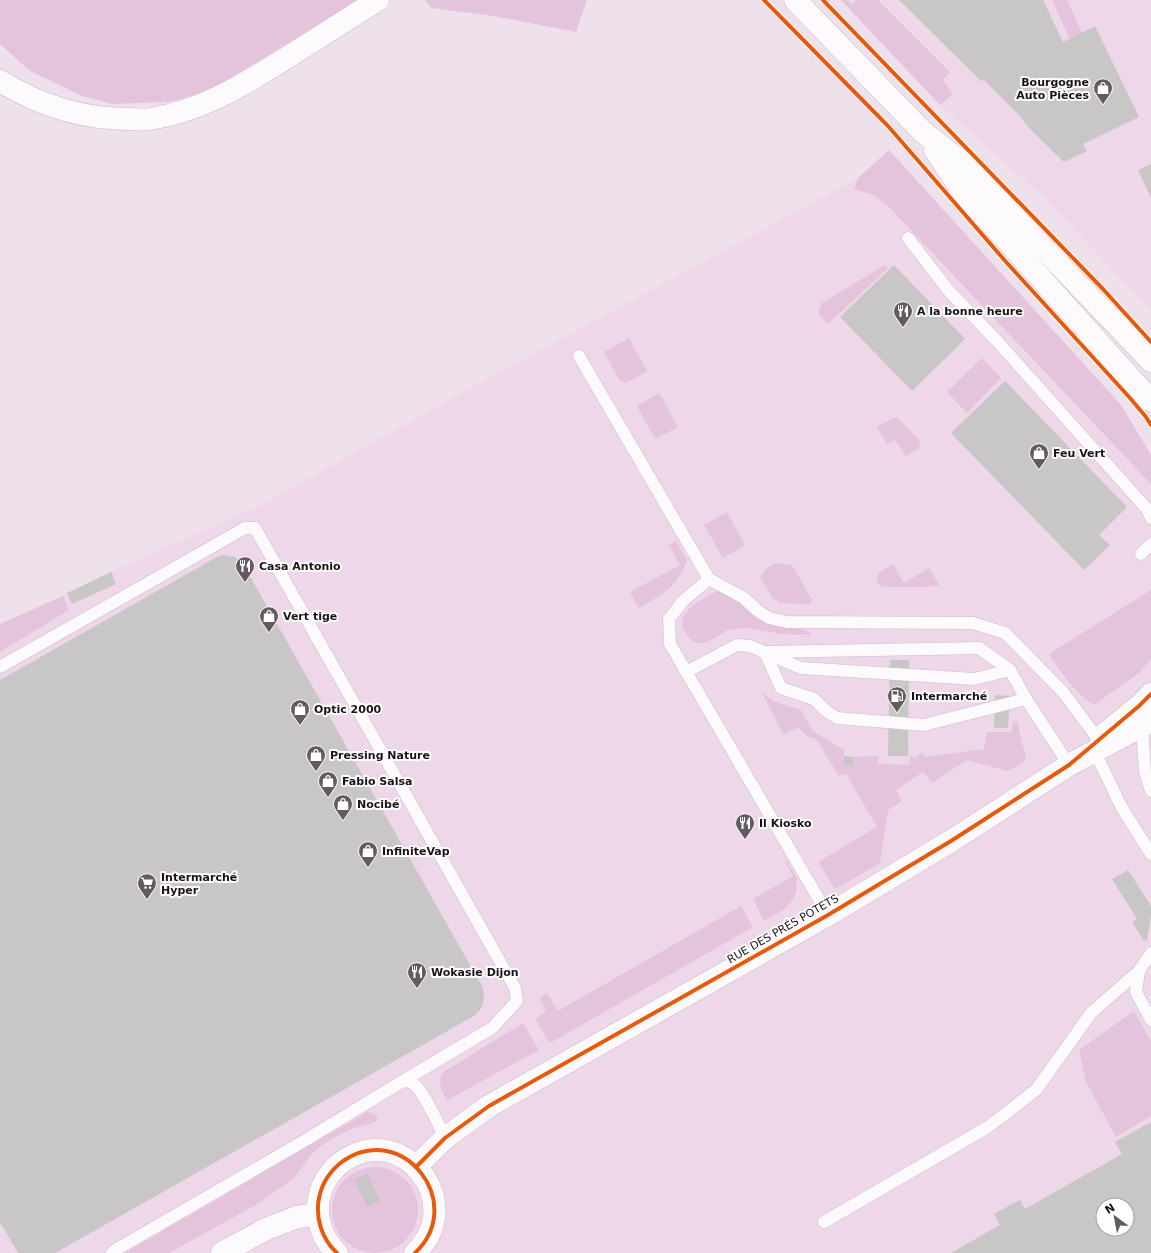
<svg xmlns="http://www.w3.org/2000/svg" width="1151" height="1253" font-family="'DejaVu Sans',sans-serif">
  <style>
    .built { fill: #eed7e9; fill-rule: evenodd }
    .green { fill: #e4c4dd }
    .building { fill: #c8c6c6; fill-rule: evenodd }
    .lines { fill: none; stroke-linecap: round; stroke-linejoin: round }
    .lane-casing { stroke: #c8bdc5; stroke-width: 13 }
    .street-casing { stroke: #c8bdc5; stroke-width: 23 }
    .secondary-casing { stroke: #c8bdc5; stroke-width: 23 }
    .highway-casing { stroke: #c8bdc5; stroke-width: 23 }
    .lane { stroke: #fcfafc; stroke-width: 12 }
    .street { stroke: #fcfafc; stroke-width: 22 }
    .secondary { stroke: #fcfafc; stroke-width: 22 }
    .highway { stroke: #fcfafc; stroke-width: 22 }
    .cycleway-casing { stroke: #fff; stroke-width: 6 }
    .cycleway { stroke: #e8590c; stroke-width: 4 }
    .labels { text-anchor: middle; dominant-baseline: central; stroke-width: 4; stroke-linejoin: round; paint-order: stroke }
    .poi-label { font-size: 11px; font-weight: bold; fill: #1b1219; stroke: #fff; text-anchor: start }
    .street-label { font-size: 11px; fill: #1b1219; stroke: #fff }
  </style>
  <rect width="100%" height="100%" fill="#eee1eb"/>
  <!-- built -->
  <g class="built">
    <path d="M841,0H1151V309L1041,195L940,105Z"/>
    <path d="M889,150L1121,405L1151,455V1253H0V624L63,596L67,593L111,572L259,506L467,390L858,178ZM1103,1205H1127V1229H1103Z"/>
  </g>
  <!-- green -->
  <g class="green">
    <path d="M1,0H358L216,87L191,96L168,102L112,104L82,96L30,71L0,44V3Z"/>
    <path d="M425,0H587L576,32L494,16L431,8Z"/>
    <path d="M841,0H847L852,5L856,0H878L950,72L943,80L953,94L940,105Z"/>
    <path d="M1052,0H1067L1082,33L1070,39Z"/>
    <path d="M889,150L1121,405L1151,455V484L887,205L871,194L854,189L858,178Z"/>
    <path d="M885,265L888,268L828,324C821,316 815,314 822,303Z"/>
    <path d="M629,338L647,371L626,383L620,381L604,352Z"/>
    <path d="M982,358L1001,378L967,413L947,392Z"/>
    <path d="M659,393L678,427L655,439L637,406Z"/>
    <path d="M893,418H898L920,441L919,448L906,456L895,440L887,444L877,427Z"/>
    <path d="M727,512L745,546L723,558L704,525Z"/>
    <path d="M676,541L687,560C677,588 663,594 639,608L630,592L680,565L669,545Z"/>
    <path d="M776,563L792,565L812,600L810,604L780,603L773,599L760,577L768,567Z"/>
    <path d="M893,564L904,583L929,568L939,585L930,587H886L880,586L876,581L879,573Z"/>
    <path d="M721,589L725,590L756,618L811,632L810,635L782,634L745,628L736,629L728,630L713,639L704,643H695C662,616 700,601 721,589Z"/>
    <path d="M1151,590V660L1139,673L1094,705C1075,693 1061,673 1049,654Z"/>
    <path d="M63,596L69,610L0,652V624Z"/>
    <path d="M762,693L775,702L801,710L813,731L844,750V766H853V757L879,756L878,764L909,765L910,756L915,758L922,752L925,757L984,749L987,732H1011L1013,721H1017L1026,758L1022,763L1008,771L967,760L932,783L923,772L896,790L902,801L888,810L880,863L835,889L818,862L877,827L846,774L839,776L816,739L807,736L798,727L784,735Z"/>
    <path d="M787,861L797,879L796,892L792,901L783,910L764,921L753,899L793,876L785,862Z"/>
    <path d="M741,906L753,927L550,1043L535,1019L546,1011L540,998L547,993L558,1011Z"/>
    <path d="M1134,1011L1151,1041V1116L1116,1137L1086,1082L1079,1050Z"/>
    <path d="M523,1023L539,1050L447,1100C441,1090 438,1084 442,1073Z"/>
    <path d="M367,1112L374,1113L378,1120L373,1123L354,1128L335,1137L322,1145L312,1154L293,1179L259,1203L169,1253H125Z"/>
    <circle cx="375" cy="1210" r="43"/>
  </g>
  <!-- building -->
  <g class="building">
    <path d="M899,0H1043L1063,42L1095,26L1139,117L1083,144L1087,151L1064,162L1031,130L1017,113L984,80L981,81Z"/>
    <path d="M1151,164V198L1138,170Z"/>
    <path d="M894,265L965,339L912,391L840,317Z"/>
    <path d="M1005,381L1127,507L1099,535L1110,545L1084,570L951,433Z"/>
    <path d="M224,555L235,557L243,564L482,986L484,994L483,1003L480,1010L474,1016L55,1253H18L0,1222V680L217,557Z"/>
    <path d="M111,572L116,584L72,604L67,593Z"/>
    <path d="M890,660H909L908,756H888Z"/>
    <path d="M995,695L1010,696L1008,728H994Z"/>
    <path d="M844,756L853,757V766H844Z"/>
    <path d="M1128,870L1151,906V916L1147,940L1144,941L1132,922L1137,919L1112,879Z"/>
    <path d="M1151,1122V1253H951L1000,1225L994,1214L1020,1200L1025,1209L1122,1154L1115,1142ZM1103,1205H1127V1229H1103Z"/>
    <path d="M367,1173L380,1201L367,1207L354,1180Z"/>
  </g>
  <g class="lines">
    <defs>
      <g id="lane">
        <path d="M908,238L949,291L997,341L1147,509L1151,518"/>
        <path d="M579,356L709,579L683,601L669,619L670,644L828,915"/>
        <path d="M1141,554L1151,544"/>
        <path d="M709,579L744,598L758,611L769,618L787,622L973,623L1005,633L1063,692L1098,739"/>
        <path d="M765,652L979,648L1010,670L1026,699L1069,765"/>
        <path d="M765,652L781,688L814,699L826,711L837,718L924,725L1026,699"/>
        <path d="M0,667L245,528H255L515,988L517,1001L492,1028L403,1081"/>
        <path d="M686,672L737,645L750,646L801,668L974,679L1010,670"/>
        <path d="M1142,726L1145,772L1151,791"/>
        <path d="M1095,752L1122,808L1151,854"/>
        <path d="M1151,953L1139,971L1136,992L1151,1020"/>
        <path d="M824,1222L988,1127L1036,1090L1091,1013L1139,971"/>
        <path d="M112,1253L117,1249L304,1141L403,1081C406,1081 409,1081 412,1083C424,1090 438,1124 445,1138"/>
      </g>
      <g id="street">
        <path d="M1101,737L1139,706L1151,694"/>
        <path d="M416,1167L445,1138L489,1106L828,915L951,841L1069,765L1142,726L1151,720"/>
        <path d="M222,1253L266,1229L297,1217L318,1214"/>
        <path d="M337,1253C322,1239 315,1218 319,1198C322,1183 331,1170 343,1161C402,1120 468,1203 415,1253"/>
      </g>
      <g id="secondary">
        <path d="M795,0L923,132L961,162L1151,361"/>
        <path d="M935,150L960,188L1151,401"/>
      </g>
      <path id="highway" d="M0,81C39,105 83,119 129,119C136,119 144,120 150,119C204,110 243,85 288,57C318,38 348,19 378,0"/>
    </defs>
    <!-- lane casing -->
    <use href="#lane" class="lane-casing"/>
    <!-- street casing -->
    <use href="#street" class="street-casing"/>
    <!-- secondary casing -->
    <use href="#secondary" class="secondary-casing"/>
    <!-- highway casing -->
    <use href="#highway" class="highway-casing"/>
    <!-- lane -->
    <use href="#lane" class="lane"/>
    <!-- street -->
    <use href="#street" class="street"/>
    <!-- secondary -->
    <use href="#secondary" class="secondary"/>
    <!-- highway -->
    <use href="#highway" class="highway"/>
    <defs>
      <g id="cycleway">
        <path d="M764,0L888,126L1007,263L1130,398L1146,417L1151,425"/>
        <path d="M823,0L1102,288L1151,342"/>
        <path d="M416,1167L445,1138L489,1106L828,915L951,841L1069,765L1139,706L1151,694"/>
        <path d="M337,1253C322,1239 315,1218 319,1198C322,1183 331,1170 343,1161C402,1120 468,1203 415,1253"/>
      </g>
    </defs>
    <!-- cycleway casing -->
    <use href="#cycleway" class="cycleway-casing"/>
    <!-- cycleway -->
    <use href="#cycleway" class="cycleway"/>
  </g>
  <!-- icons -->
  <defs>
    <symbol id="shop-pin" viewBox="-11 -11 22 30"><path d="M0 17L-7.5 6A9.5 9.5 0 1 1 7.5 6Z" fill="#655a62" stroke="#fff"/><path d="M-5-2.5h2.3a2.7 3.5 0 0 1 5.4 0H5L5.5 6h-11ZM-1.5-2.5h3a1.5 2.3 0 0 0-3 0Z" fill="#fff"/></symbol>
    <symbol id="restaurant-pin" viewBox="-11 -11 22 30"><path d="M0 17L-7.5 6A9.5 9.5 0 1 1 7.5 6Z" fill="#655a62" stroke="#fff"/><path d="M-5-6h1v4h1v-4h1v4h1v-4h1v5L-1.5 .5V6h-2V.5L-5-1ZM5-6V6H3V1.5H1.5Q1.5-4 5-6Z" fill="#fff"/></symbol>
    <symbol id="fuel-pin" viewBox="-11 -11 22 30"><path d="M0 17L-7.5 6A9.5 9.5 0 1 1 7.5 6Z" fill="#655a62" stroke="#fff"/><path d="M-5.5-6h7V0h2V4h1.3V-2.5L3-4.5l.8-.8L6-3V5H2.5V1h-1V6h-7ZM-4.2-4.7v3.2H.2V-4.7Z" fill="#fff"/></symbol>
    <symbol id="supermarket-pin" viewBox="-11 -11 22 30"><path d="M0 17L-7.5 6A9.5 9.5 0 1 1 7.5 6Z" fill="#655a62" stroke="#fff"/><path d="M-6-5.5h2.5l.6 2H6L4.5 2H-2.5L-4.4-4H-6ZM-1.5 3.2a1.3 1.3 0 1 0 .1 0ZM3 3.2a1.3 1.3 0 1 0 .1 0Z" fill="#fff"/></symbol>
  </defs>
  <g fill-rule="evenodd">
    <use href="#shop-pin" x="1092" y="77" width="22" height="30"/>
    <use href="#restaurant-pin" x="892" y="300" width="22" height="30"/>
    <use href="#shop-pin" x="1028" y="442" width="22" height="30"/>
    <use href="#restaurant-pin" x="234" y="555" width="22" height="30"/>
    <use href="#shop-pin" x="258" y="605" width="22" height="30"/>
    <use href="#fuel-pin" x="886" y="685" width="22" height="30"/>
    <use href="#shop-pin" x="289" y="698" width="22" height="30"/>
    <use href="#shop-pin" x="305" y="744" width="22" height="30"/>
    <use href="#shop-pin" x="317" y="770" width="22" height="30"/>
    <use href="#shop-pin" x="332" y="793" width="22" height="30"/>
    <use href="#restaurant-pin" x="734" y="812" width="22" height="30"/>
    <use href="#shop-pin" x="357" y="840" width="22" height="30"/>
    <use href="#supermarket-pin" x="136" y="872" width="22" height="30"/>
    <use href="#restaurant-pin" x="406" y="961" width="22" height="30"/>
  </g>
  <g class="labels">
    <!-- poi labels -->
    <g class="poi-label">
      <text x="1089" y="82" text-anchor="end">Bourgogne<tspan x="1089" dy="13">Auto Pièces</tspan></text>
      <text x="917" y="311">A la bonne heure</text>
      <text x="1053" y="453">Feu Vert</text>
      <text x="259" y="566">Casa Antonio</text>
      <text x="283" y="616">Vert tige</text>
      <text x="911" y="696">Intermarché</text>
      <text x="314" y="709">Optic 2000</text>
      <text x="330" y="755">Pressing Nature</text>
      <text x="342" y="781">Fabio Salsa</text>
      <text x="357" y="804">Nocibé</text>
      <text x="759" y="823">Il Kiosko</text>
      <text x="382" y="851">InfiniteVap</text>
      <text x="161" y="877">Intermarché<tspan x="161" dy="13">Hyper</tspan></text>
      <text x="431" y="972">Wokasie Dijon</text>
    </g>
    <!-- street labels -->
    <g class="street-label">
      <text transform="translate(783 929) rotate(-30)">RUE DES PRÉS POTETS</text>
    </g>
  </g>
  <!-- north arrow -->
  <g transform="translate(1115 1217) rotate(328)"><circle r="19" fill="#ffffff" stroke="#a4a0a3"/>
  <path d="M0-3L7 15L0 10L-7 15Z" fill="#655a62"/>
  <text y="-6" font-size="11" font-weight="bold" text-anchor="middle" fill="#1b1219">N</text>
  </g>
</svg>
